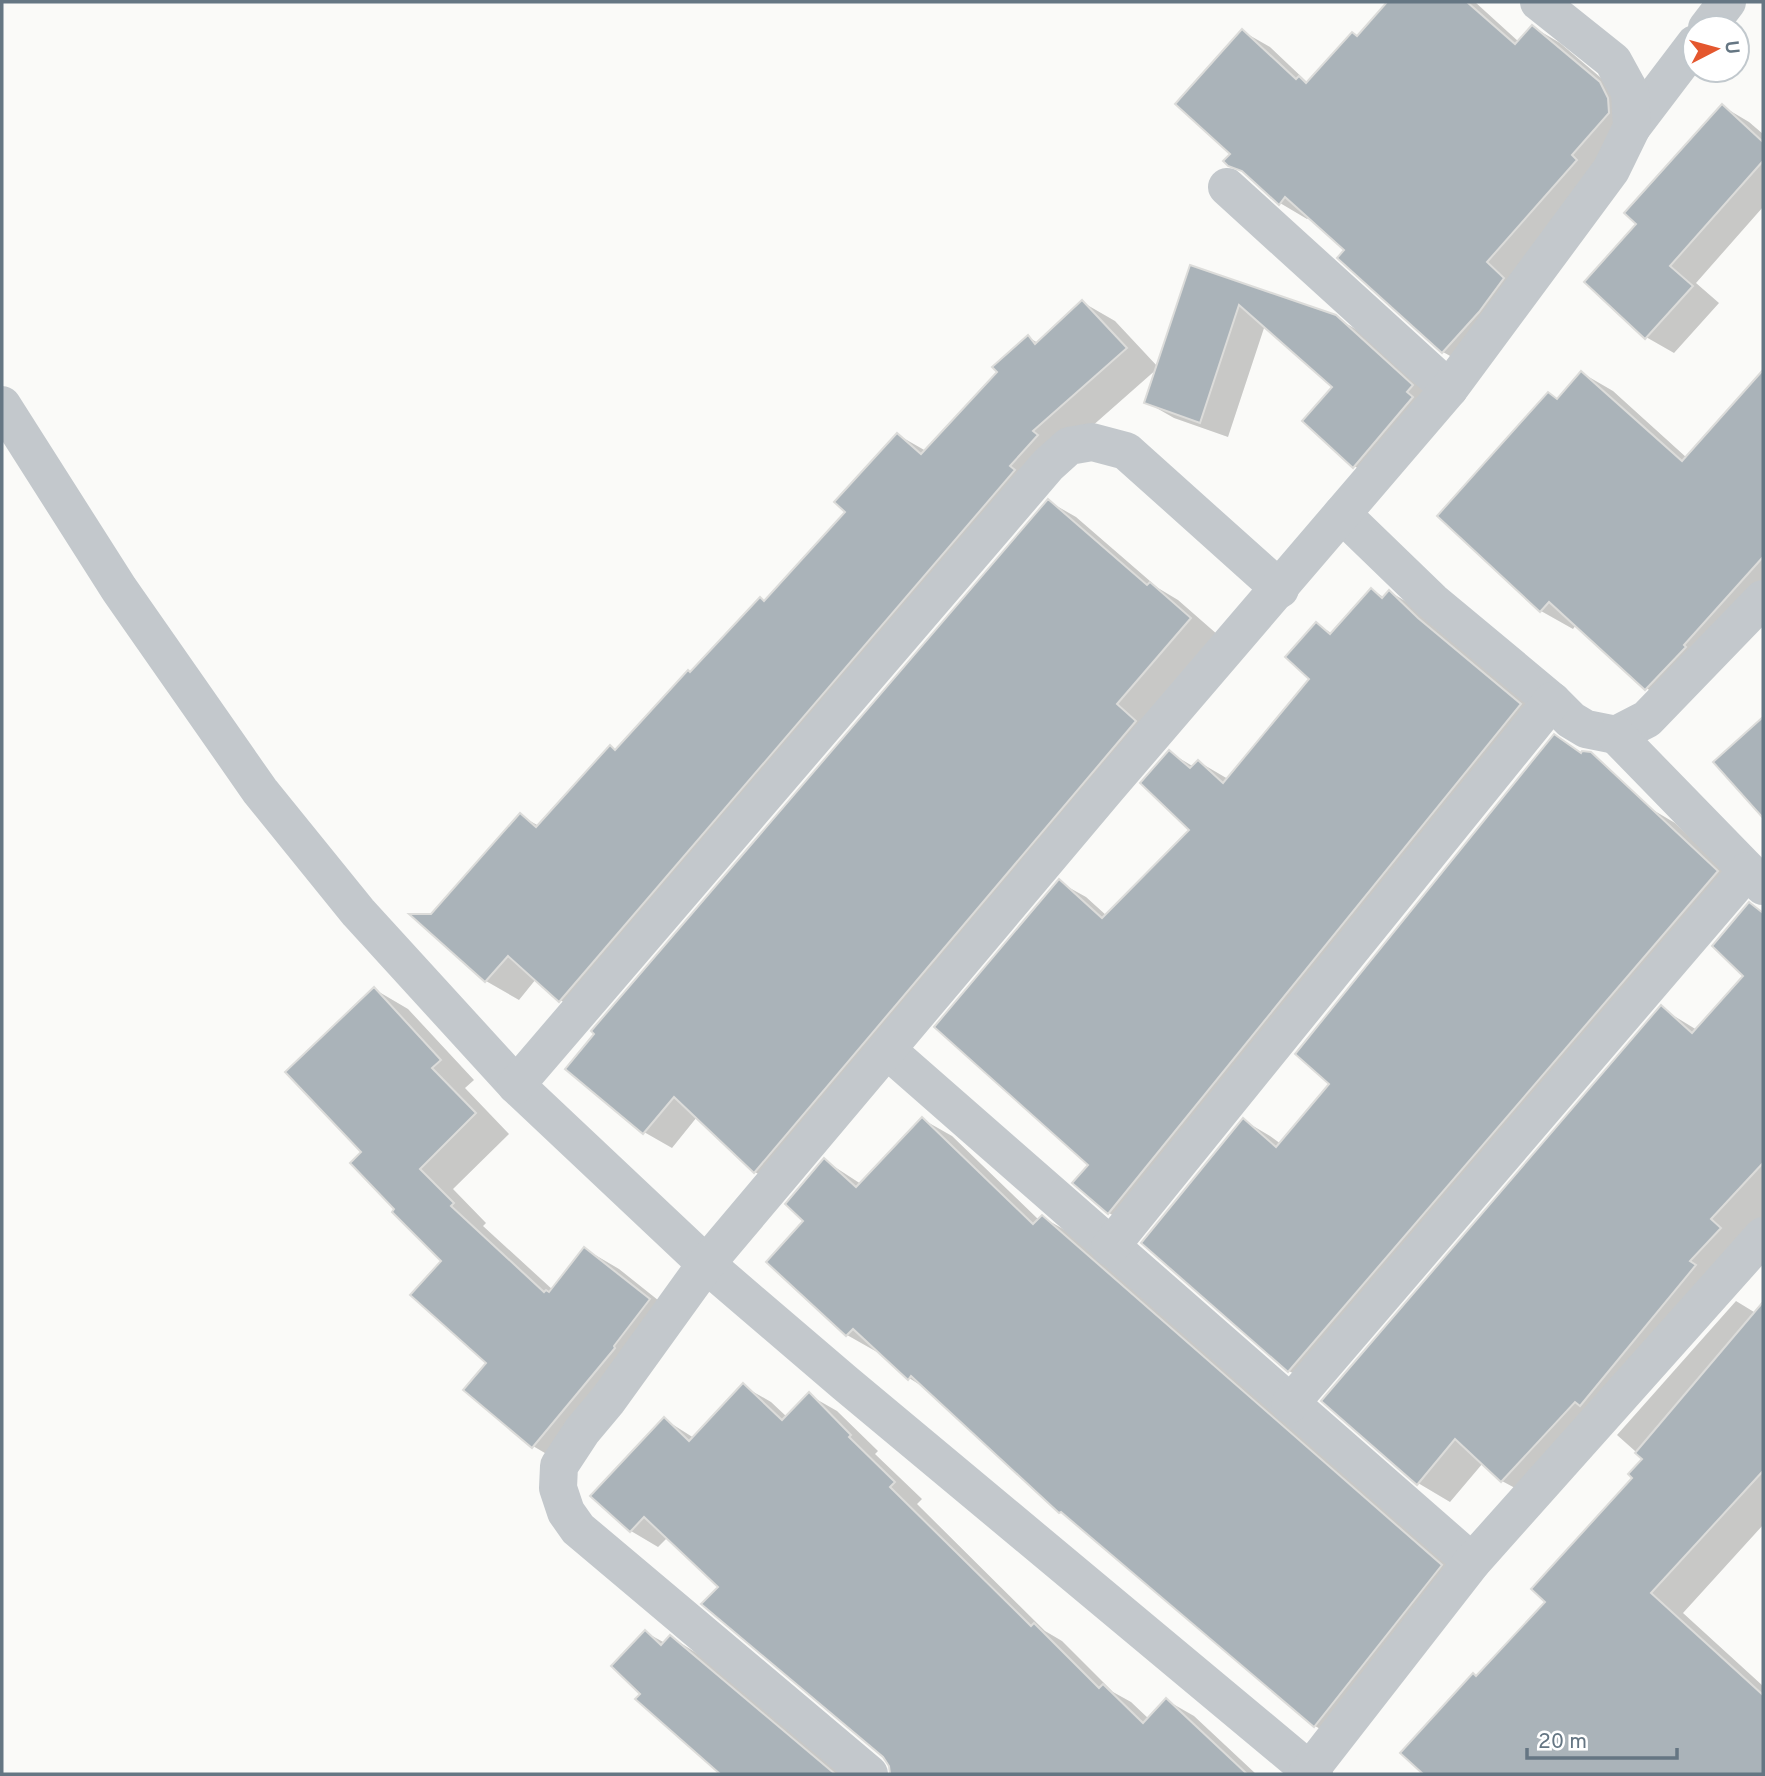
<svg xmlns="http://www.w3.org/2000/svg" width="1765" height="1776" font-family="Overpass,sans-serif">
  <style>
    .shadow { fill: #0003 }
    .building { fill: #aab3b9; stroke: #dcdcda; stroke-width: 2 }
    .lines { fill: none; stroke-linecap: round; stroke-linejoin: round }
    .street { stroke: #c3c8cc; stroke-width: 38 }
  </style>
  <rect width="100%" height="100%" fill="#fafaf8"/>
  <!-- shadow -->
  <g class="shadow">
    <path d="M1389,2H1475L1519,42L1533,27L1560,43L1627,100L1636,115L1470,367L1443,352L1346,250L1310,217L1307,219L1280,203L1252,177L1229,164L1232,153L1242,31L1270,47L1308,83L1358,37Z"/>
    <path d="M1722,106L1749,122L1763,134V207L1696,283L1719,303L1674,353L1646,337L1638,224Z"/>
    <path d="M1191,267L1335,317L1364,334L1439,402L1381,482L1354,466L1334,387L1265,325L1228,437L1174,418L1146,402L1158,368L1065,450L592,1019L560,1000L536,979L519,1000L486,981L521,816L539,826L765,602L847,512L898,435L926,451L1000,372L1028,337L1038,343L1082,302L1115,321L1158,367Z"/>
    <path d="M1763,372V601L1677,706L1646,688L1576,625L1573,629L1541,611L1439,516L1549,394L1558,399L1582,373L1613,391L1687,458Z"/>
    <path d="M1048,501L1076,517L1158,588L1178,600L1218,635L782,1188L755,1172L697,1117L672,1148L644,1132Z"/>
    <path d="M1372,590L1385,598L1390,592L1417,608L1548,721L1136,1229L1109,1213L1074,1183L1090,1165L1059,882L1086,897L1107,916L1192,830L1169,752L1194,767L1199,762L1228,779L1312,679L1316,624L1333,634Z"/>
    <path d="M1554,736L1604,766L1648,807L1675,823L1744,888L1317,1387L1289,1371L1144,1243L1243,1120L1270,1136L1281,1144L1332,1083Z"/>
    <path d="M1749,905L1763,913V1216L1743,1238L1535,1499L1502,1481L1483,1463L1450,1502L1418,1483L1661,1008L1697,1030L1746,976Z"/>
    <path d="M374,989L408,1009L474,1080L465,1088L509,1134L453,1189L486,1223L483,1226L553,1290L585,1249L619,1269L683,1320L567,1466L533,1446L466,1390L488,1363L443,1260L397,1209L363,1152Z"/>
    <path d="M922,1119L952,1136L1039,1220L1042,1217L1072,1234L1471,1583L1344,1743L1315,1726L1071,1518L1060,1512L925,1388L909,1378L879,1350L877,1352L847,1335L806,1221L824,1160L861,1184Z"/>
    <path d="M1736,1301L1754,1312L1763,1301V1525L1683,1613L1763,1686V1774H1425L1402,1753L1477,1678L1547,1602L1635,1478L1644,1459L1617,1435Z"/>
    <path d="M743,1386L771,1402L787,1417L809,1395L837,1411L878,1451L875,1454L922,1499L917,1504L1045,1631L1062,1641L1113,1692L1131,1702L1149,1719L1166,1700L1194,1716L1256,1774H892L891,1765L721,1586L668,1537L658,1547L631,1531L664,1419L694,1438Z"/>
    <path d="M645,1632L665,1643L671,1637L698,1654L842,1774H723L637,1699L642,1694Z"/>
  </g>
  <!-- building -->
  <g class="building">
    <path d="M1387,2H1467L1515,44L1532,25L1600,82L1608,98L1609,113L1572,155L1577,160L1487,262L1504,278L1479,312L1442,353L1337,258L1344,250L1285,197L1279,205L1242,171L1228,166L1223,161L1230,154L1175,104L1242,29L1296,79L1299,76L1306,83L1352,32L1357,36Z"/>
    <path d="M1722,104L1763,142V161L1670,266L1693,286L1645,339L1584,282L1636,224L1624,213Z"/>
    <path d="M1190,265L1336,315L1413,385L1407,392L1413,397L1353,468L1302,421L1332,387L1239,305L1200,423L1144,403Z"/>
    <path d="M1082,300L1127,348L1033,431L1038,435L1010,466L1015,470L559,1002L508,956L485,982L409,914H431L520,813L536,827L610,745L615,750L688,670L690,672L760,597L764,601L845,512L834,502L897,433L921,454L997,372L992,367L1028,335L1035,344Z"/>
    <path d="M1763,370V557L1684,645L1686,647L1645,690L1549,602L1540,612L1437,516L1548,392L1557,399L1581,371L1682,461Z"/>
    <path d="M1048,499L1147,585L1150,582L1191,618L1117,704L1136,721L754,1173L674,1097L643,1134L565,1069L594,1034L591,1031Z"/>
    <path d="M1371,588L1382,598L1389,590L1418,618L1521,704L1108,1214L1072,1183L1088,1165L934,1027L1059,879L1102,918L1189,830L1140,783L1169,750L1190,768L1198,760L1223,783L1309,679L1285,657L1316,622L1330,634Z"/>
    <path d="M1763,717V818L1713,762Z"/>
    <path d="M1554,734L1581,753L1582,751L1591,752L1718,871L1288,1372L1141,1243L1243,1118L1276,1147L1329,1084L1295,1054Z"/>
    <path d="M1749,902L1763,913V1163L1711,1219L1721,1228L1690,1261L1696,1265L1580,1406L1575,1402L1501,1482L1455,1439L1417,1485L1321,1401L1661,1005L1692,1033L1743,976L1712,946Z"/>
    <path d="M374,987L441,1060L432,1068L476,1113L420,1169L454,1203L451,1206L544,1292L546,1290L549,1292L584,1247L650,1299L614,1346L615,1348L532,1448L463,1390L486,1363L410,1295L441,1261L392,1212L394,1209L350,1163L361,1152L285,1072Z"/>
    <path d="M922,1117L1033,1224L1042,1215L1442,1565L1314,1727L1061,1512L1059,1513L911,1376L908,1380L853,1329L846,1336L766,1262L803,1221L785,1204L824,1158L856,1187Z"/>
    <path d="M1763,1302V1471L1651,1593L1763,1695V1774H1423L1400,1753L1473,1673L1476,1676L1545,1602L1531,1589L1632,1478L1628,1474L1642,1459L1635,1453Z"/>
    <path d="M743,1383L782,1420L809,1392L851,1435L849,1437L895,1482L890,1487L1031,1626L1034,1623L1099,1688L1103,1684L1143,1723L1166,1698L1247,1774H890L889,1766L883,1757L701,1604L718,1587L644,1517L630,1532L590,1496L664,1417L689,1441Z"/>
    <path d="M645,1630L661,1645L670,1635L835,1774H720L635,1699L640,1694L611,1666Z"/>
  </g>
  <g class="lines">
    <!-- street -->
    <g class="street">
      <path d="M1707,28L1727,2"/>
      <path d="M1632,127L1695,44"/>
      <path d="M1227,187L1449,389"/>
      <path d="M2,405L119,589L260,791L358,912L516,1085L706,1264L845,1383L1314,1774"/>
      <path d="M1342,514L1432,601L1552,701L1571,720L1586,729L1616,735L1647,719L1763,599"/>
      <path d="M1616,735L1763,886"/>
      <path d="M887,1050L1472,1562"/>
      <path d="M516,1085L1048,465L1069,446L1092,442L1126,451L1280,589"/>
      <path d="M1110,1247L1552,701"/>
      <path d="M1290,1404L1747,871"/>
      <path d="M869,1774L578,1529L566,1512L558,1488L559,1466L582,1431L608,1400L706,1264L1107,788L1449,389L1611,170L1632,127L1630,92L1613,61L1539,2"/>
      <path d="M1307,1774L1472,1562L1763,1236"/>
    </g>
  </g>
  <!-- border -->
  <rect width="1765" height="1776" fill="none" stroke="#657683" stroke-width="7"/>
  <!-- north arrow -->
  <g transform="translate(1716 49) rotate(84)"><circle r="33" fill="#ffffff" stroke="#c1c8cd" stroke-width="2"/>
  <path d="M0-5L12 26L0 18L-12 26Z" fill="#e4572e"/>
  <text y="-10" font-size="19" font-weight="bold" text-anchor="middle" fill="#657683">U</text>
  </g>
  <!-- scale -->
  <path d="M1527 1748v10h150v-10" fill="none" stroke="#657683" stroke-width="3.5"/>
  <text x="1538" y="1748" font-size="21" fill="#657683" stroke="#ffffff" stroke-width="5" paint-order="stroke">20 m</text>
</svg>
